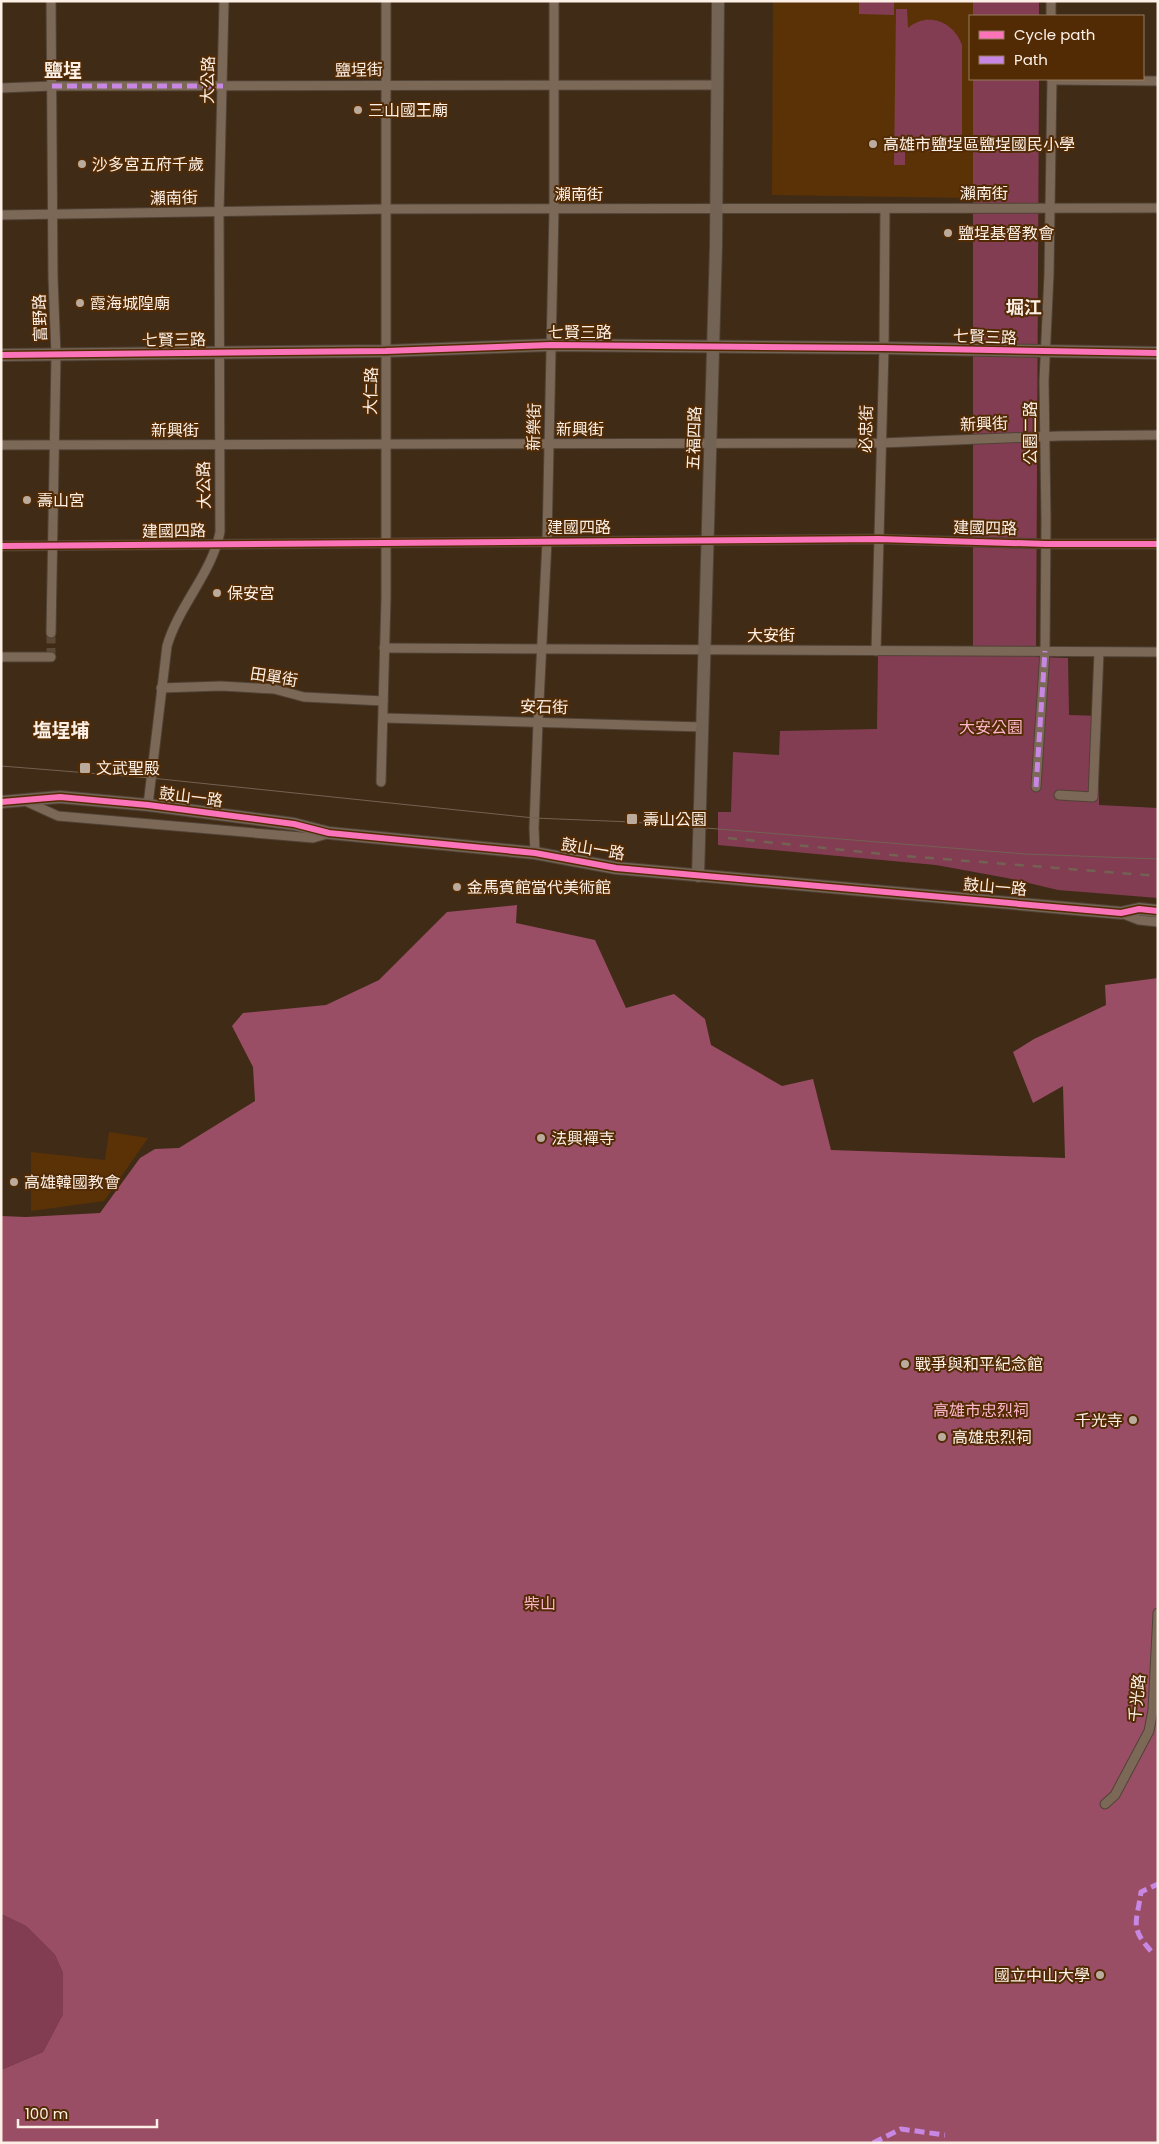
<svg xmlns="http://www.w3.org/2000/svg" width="1159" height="2144" font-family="Poppins,'Noto Sans TC',sans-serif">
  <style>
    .built { fill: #5b3206 }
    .green { fill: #833d53 }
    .forest { fill: #9a4e65 }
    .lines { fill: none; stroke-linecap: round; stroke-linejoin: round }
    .street-tunnel { stroke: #5c4935; stroke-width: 9; stroke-dasharray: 9 4.5; stroke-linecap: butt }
    .street-casing { stroke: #504235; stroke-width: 11 }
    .secondary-casing { stroke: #504235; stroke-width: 14 }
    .street { stroke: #7c6857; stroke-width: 9 }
    .secondary { stroke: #736355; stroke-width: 12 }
    .tram { stroke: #736152; stroke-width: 1 }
    .rail { stroke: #736152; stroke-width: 2.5; stroke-dasharray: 9 9; stroke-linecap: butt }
    .quiet { stroke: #c787e3; stroke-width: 5; stroke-dasharray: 10 5; stroke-linecap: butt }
    .cycleway-casing { stroke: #522b04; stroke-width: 9 }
    .cycleway { stroke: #fb73b8; stroke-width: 6 }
    .poi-dot { fill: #bbab9d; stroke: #522b04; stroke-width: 2 }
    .labels { text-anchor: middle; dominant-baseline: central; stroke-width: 4; stroke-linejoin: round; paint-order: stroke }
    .street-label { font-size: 16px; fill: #fdf0e6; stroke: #522b04 }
    .poi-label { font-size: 16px; fill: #fdf0e6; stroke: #522b04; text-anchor: start }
    .park-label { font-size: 16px; fill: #fcb4ca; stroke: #522b04 }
    .neighbourhood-label { font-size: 18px; font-weight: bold; fill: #fdf0e6; stroke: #522b04 }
    .quarter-label { font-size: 19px; font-weight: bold; fill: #fdf0e6; stroke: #522b04 }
  </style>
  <rect width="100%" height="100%" fill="#402b16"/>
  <!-- built -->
  <g class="built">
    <path d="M773,1H973V16H970V79H973V198L772,195Z"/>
    <path d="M109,1132L148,1138L104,1201L31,1211V1152L105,1160Z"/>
  </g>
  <!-- green -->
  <g class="green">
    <path d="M859,1H894V15L859,14Z"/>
    <rect x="973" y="1" width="66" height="15"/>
    <path d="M896,9H907L908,28C928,11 954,22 962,45V134C944,154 927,157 905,142V165H894Z"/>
    <path d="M973,79H1039L1036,657L1068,658L1069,715L1099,716V805L1158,808V898L1058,890L1007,878L936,865L718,845V812H731L733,752L779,755L780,731L877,729L878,655H973Z"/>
    <path d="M1,1914L26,1926L55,1955L63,1973V2014L43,2052L1,2070Z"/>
  </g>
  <!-- forest -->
  <path class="forest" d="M517,905L516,923L595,940L626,1008L674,994L705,1019L711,1045L782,1086L813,1079L831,1150L1065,1158L1063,1086L1033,1103L1013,1052L1034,1039L1106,1005L1105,985L1158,978V2143H1V2070L43,2052L63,2014V1973L55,1955L26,1926L1,1914V1216L26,1217L100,1213L140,1158L155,1149L179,1148L255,1101L253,1067L232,1026L243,1013L326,1005L379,980L447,912Z"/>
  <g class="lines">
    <!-- street-tunnel -->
    <path class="street-tunnel" d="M51,657V633"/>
    <defs>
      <g id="street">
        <path d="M51,1L53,278L56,355L51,633"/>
        <path d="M1051,1V16"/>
        <path d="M1052,80L1158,81"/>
        <path d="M1,88L52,86L717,85"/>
        <path d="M1,215L386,209L1158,208"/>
        <path d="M1,445L881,443L1059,436L1158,435"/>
        <path d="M1,546L879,539L1046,544H1158"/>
        <path d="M384,648L1158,652"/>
        <path d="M876,651L884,348L885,209"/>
        <path d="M1,657H51"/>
        <path d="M161,688L221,686L274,689L304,697L383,701"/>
        <path d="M384,718L703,727"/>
        <path d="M381,782L386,598V1"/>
        <path d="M1036,787L1045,651L1046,520L1044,381L1049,274L1052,79"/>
        <path d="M1059,795L1093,797L1099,652"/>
        <path d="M25,801L58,816L313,838L327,834"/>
        <path d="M148,805L167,646C179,605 212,573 220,532L219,212L224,1"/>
        <path d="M535,853L534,828L538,722L547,541L554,209V1"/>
        <path d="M1121,913L1139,920L1158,922"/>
        <path d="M1105,1804L1115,1795L1149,1731L1153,1710L1158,1613"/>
      </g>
      <g id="secondary">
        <path d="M1,355L386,351L551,345L884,348L1158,353"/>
        <path d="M1,802L60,797L148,805L294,824L329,833L535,853L616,868L1121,913L1139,909L1158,911"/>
        <path d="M698,876L716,245L718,1"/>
      </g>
    </defs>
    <!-- street casing -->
    <use href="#street" class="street-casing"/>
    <!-- secondary casing -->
    <use href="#secondary" class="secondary-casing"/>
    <!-- street -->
    <use href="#street" class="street"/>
    <!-- secondary -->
    <use href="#secondary" class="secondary"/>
    <!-- tram -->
    <path class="tram" d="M1,766L151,778L534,818L632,822L1025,854L1158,859"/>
    <!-- rail -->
    <path class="rail" d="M728,838L892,855L1158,876"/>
    <!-- quiet -->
    <g class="quiet">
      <path d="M52,86H223"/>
      <path d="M1036,787L1045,651"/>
      <path d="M1151,1951C1129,1927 1137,1922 1141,1892L1158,1884"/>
      <path d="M873,2143L901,2129L945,2135"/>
    </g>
    <defs>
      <g id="cycleway">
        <path d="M1,355L386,351L551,345L884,348L1158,353"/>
        <path d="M1,546L879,539L1046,544H1158"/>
        <path d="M1,802L60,797L148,805L294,824L329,833L535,853L616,868L1121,913L1139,909L1158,911"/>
      </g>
    </defs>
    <!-- cycleway casing -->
    <use href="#cycleway" class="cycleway-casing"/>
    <!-- cycleway -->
    <use href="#cycleway" class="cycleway"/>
  </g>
  <!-- markers -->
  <g class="poi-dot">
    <circle cx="358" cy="110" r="5"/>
    <circle cx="873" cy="144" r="5"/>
    <circle cx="82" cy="164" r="5"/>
    <circle cx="948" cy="233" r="5"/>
    <circle cx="80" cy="303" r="5"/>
    <circle cx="27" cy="500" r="5"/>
    <circle cx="217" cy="593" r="5"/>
    <rect x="79" y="762" width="12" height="12" rx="2.5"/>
    <rect x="626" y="813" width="12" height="12" rx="2.5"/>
    <circle cx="457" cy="887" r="5"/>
    <circle cx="541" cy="1138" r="5"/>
    <circle cx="14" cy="1182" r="5"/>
    <circle cx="905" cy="1364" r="5"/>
    <circle cx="1133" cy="1420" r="5"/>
    <circle cx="942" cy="1437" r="5"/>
    <circle cx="1100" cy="1975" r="5"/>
  </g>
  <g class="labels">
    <!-- street labels -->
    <g class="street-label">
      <text transform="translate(359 70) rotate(-1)">鹽埕街</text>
      <text transform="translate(208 80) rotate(-89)">大公路</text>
      <text x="984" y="193">瀨南街</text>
      <text x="579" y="194">瀨南街</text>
      <text transform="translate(174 198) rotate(-1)">瀨南街</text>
      <text transform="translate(40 318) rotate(-92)">富野路</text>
      <text x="580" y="332">七賢三路</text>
      <text transform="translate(985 337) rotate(2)">七賢三路</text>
      <text transform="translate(174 340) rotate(-1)">七賢三路</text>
      <text transform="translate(371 391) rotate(-89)">大仁路</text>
      <text transform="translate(984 424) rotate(-2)">新興街</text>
      <text transform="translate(534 427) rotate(-89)">新樂街</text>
      <text x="580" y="429">新興街</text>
      <text transform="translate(866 429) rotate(-89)">必忠街</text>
      <text x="175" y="430">新興街</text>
      <text transform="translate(1030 433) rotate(-90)">公園二路</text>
      <text transform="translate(694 438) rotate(-88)">五福四路</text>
      <text transform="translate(204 485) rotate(-91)">大公路</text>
      <text x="579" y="527">建國四路</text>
      <text transform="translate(985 528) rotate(1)">建國四路</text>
      <text transform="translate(174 531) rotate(-1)">建國四路</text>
      <text x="771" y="635">大安街</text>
      <text transform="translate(274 677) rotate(9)">田單街</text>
      <text transform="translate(544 707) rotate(1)">安石街</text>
      <text transform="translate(191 797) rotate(7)">鼓山一路</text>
      <text transform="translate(593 849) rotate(9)">鼓山一路</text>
      <text transform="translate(995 887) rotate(5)">鼓山一路</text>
      <text transform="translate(1137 1698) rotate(-84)">千光路</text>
    </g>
    <!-- poi labels -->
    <g class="poi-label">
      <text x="368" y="110">三山國王廟</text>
      <text x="883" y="144">高雄市鹽埕區鹽埕國民小學</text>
      <text x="92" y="164">沙多宮五府千歲</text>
      <text x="958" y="233">鹽埕基督教會</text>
      <text x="90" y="303">霞海城隍廟</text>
      <text x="37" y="500">壽山宮</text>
      <text x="227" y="593">保安宮</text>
      <text x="96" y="768">文武聖殿</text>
      <text x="643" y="819">壽山公園</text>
      <text x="467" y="887">金馬賓館當代美術館</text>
      <text x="551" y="1138">法興禪寺</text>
      <text x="24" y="1182">高雄韓國教會</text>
      <text x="915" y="1364">戰爭與和平紀念館</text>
      <text x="1123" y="1420" text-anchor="end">千光寺</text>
      <text x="952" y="1437">高雄忠烈祠</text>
      <text x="1090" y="1975" text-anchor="end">國立中山大學</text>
    </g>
    <!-- park labels -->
    <g class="park-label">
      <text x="991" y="727">大安公園</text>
      <text x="981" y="1410">高雄市忠烈祠</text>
      <text x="540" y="1603">柴山</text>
    </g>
    <!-- neighbourhood labels -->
    <g class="neighbourhood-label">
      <text x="1024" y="307">堀江</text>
    </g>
    <!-- quarter labels -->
    <g class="quarter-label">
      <text x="63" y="70">鹽埕</text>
      <text x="61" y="730">塩埕埔</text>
    </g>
  </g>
  <!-- border -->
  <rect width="1159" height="2144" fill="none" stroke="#fdf0e6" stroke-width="5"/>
  <!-- legend -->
  <rect x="969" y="15" width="175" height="65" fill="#522b04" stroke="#967a5e"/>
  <rect x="979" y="31" width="25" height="8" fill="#fb73b8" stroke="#967a5e"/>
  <text x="1014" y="40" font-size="15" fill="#fdf0e6">Cycle path</text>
  <rect x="979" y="56" width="25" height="8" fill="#c787e3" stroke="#967a5e"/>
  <text x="1014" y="65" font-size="15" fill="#fdf0e6">Path</text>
  <!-- scale -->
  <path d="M18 2119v8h139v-8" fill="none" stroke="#fdf0e6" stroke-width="2.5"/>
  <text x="25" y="2119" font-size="15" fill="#fdf0e6" stroke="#522b04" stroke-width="4" paint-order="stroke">100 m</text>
</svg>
